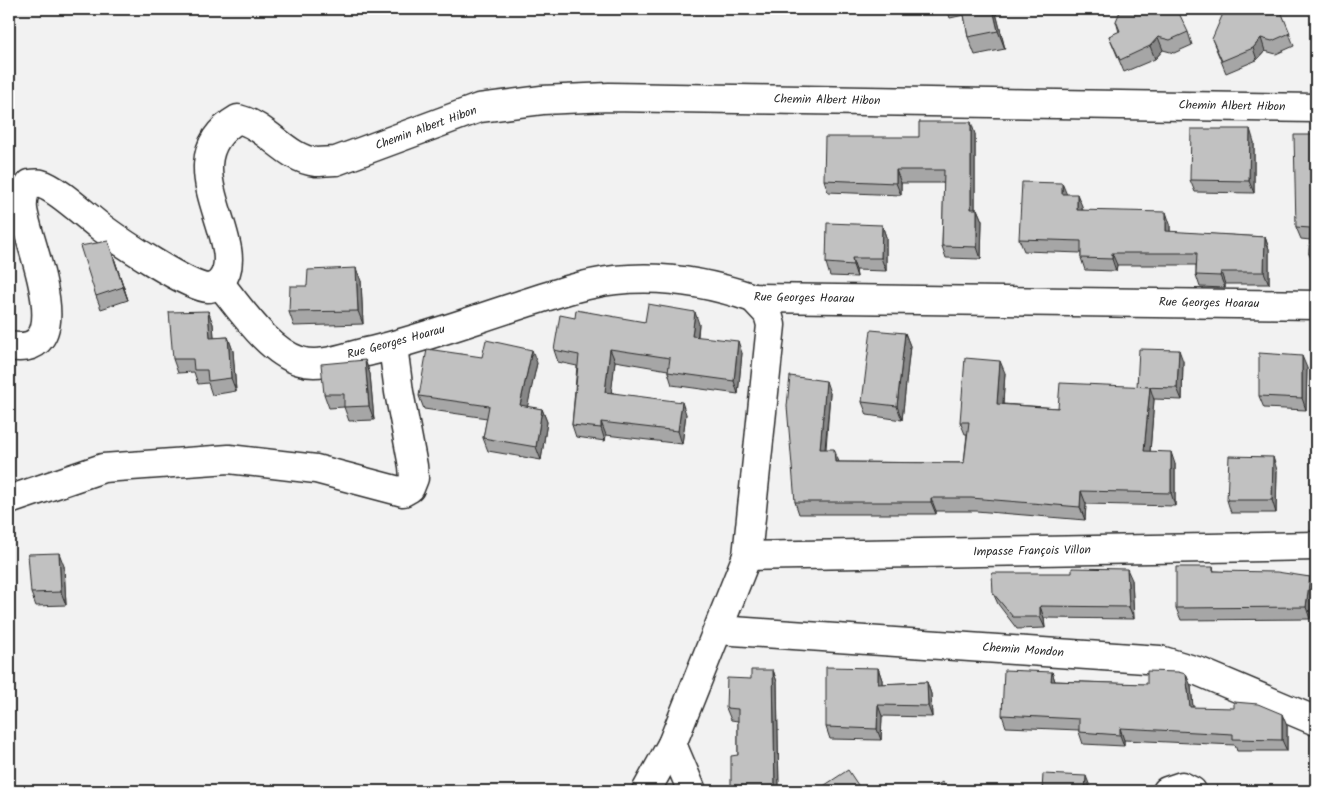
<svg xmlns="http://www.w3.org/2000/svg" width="1325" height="800" font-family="Kalam,sans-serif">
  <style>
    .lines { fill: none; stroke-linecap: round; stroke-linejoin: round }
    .minor-casing { stroke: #2b2b2b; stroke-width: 31 }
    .minor { stroke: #fff; stroke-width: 28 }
    .wall { fill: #a6a6a6; stroke: #2b2b2b }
    .shaded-wall { fill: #878787; stroke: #2b2b2b }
    .building { fill: #c1c1c1; stroke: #2b2b2b }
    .labels { text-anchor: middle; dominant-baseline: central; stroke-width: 4; stroke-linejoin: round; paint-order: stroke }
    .street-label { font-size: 12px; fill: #2b2b2b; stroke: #fff }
  </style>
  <rect width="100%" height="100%" fill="#f2f2f2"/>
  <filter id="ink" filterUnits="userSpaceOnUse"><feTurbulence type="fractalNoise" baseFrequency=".02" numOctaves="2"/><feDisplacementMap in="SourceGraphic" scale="10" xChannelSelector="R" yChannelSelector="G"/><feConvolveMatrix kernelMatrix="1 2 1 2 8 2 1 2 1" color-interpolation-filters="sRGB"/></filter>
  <g filter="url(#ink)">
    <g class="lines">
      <defs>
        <g id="minor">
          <path d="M220,284C241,309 268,351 300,361C321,368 350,355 371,351C421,339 470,321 520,305C551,295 582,284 615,280C661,275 710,283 753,298L1316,305"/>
          <path d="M9,346C82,359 26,240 23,209C22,199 24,191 30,184C33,184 38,183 41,184C57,188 88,218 102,228C121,242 188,287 208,288C212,288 218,285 221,281C252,244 165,161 238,119C268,126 286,159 316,162C322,162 329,161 336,161L479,108L542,100L609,97L1316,108"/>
          <path d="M9,500L103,468L229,459L316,469L403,492L410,488L414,478L413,466L399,392L393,346"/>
          <path d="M747,556L1316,546"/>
          <path d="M718,630L1160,660L1200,672L1316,721"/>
          <path d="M672,744L692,791"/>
          <path d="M646,791L672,744L747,556L771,325L768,314L753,298"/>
          <path d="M1167,791L1182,786L1192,791"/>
        </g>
      </defs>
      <!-- minor casing -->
      <use href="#minor" class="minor-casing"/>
      <!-- minor -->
      <use href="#minor" class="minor"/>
    </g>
    <!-- wall -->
    <g class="wall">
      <path d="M947,9H995L1005,49L975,55L968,37L964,15L950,18Z"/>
      <path d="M1280,9L1294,46L1276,54L1265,51L1257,60L1226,73L1212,39Z"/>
      <path d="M1116,21L1188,32L1192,45L1174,53L1163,50L1155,59L1124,72L1109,36L1119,32Z"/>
      <path d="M975,134V209H977L982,221L981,259L946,258L942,246L944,183H901V195L828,192L824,180L919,137Z"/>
      <path d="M1316,135V266H1314L1309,254L1310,240L1301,239L1296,227Z"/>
      <path d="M1254,142V193L1195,192L1190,180Z"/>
      <path d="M1066,194L1082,206V210L1170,224V232L1265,237L1269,249V284H1225V288L1200,287L1196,275V265H1117L1116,271L1085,270L1081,258V253L1024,251L1019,239Z"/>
      <path d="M882,225L886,237V271L856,270L857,277L830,276L826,263Z"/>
      <path d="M113,255L128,300L101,309L96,296Z"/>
      <path d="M361,281L363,324L294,326L289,312L307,286Z"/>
      <path d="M208,311L213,324L214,338L228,337L233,351L236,391L212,395L208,383L198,384L194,372L178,373L173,359Z"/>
      <path d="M575,318L645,322L699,324L698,337L742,353L738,394L672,385L668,372V370L615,361L611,392L686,414L682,444L606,435L605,441L576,437L572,425L577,366L558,362L554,350Z"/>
      <path d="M905,333L910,346L902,420L867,415L862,402Z"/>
      <path d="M482,357L537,363L527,407L542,409L547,422L541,460L488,451L483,438L487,418L424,409L419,396Z"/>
      <path d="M365,360L370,374L374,420L349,421L344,407L329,408L324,394Z"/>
      <path d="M1183,361L1182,400L1154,399L1150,452L1175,464V506L1086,504L1085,520L976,511H936V514H799L795,502L830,393L826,449L839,462L964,463L967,434H965L960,422L1005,373L1003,404L1058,408L1137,387Z"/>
      <path d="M1307,368L1306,410L1264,408L1259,396Z"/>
      <path d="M1277,470L1276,513H1231L1227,500Z"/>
      <path d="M64,566L66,605L36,606L31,593Z"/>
      <path d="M1213,567L1214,571L1310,577L1314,589L1310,619L1181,620L1176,608Z"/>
      <path d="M1132,580L1134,619L1044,618L1045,628L1017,629L998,604L993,593Z"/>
      <path d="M878,668L882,680V684L927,682L931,694L932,717L882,716L881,740L830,739L826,727Z"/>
      <path d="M773,670L777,682L779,791H731L738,755V721L731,720L726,708L751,679Z"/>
      <path d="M1052,672L1055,681L1191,686L1193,707L1287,726V751H1237L1235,745L1124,740V746L1083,744L1079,732V730L1006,727L1002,715Z"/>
    </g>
    <!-- shaded-wall -->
    <g class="shaded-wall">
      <path d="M993,9H995L1005,49L998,31Z"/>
      <path d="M1158,37L1163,50L1155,59L1150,46Z"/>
      <path d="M1261,38L1265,51L1257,60L1253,48Z"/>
      <path d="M971,122L975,134V221L971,209Z"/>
      <path d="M1250,129L1254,142V193L1249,181Z"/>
      <path d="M896,170L901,183V195L896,183Z"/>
      <path d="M1062,183L1067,195L1062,194Z"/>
      <path d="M1077,194L1082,206V222L1077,210Z"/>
      <path d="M977,209L982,221L981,259L977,247Z"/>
      <path d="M1166,212L1170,224V243L1166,231Z"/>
      <path d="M882,225L886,237V271L881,258Z"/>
      <path d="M1265,237L1269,249V284L1264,272Z"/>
      <path d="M108,241L113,255L128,300L123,287Z"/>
      <path d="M1112,253L1117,265L1116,271L1112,259Z"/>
      <path d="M852,258L856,270L857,277L853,265Z"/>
      <path d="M356,268L361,281L363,324L358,311Z"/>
      <path d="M1221,272L1225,284V288L1220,276Z"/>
      <path d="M208,311L213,324L215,351L210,338Z"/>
      <path d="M695,312L699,324L696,349L692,336Z"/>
      <path d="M905,333L910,346L902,420L897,406Z"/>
      <path d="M228,337L233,351L236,391L231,378Z"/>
      <path d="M738,341L742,353L738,394L734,381Z"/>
      <path d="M610,349L615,361L610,404L605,392Z"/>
      <path d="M532,350L537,363L525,418L520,405Z"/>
      <path d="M1179,350L1183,361L1182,400L1177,388Z"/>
      <path d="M1302,356L1307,368L1306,410L1302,398Z"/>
      <path d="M365,360L370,374L374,420L369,406Z"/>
      <path d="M1000,361L1005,373L1002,416L997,404Z"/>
      <path d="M826,381L830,393L824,461L820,449Z"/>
      <path d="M1150,387L1154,400L1149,464L1144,451Z"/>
      <path d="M682,402L686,414L682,444L678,431Z"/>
      <path d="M542,409L547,422L541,460L536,447Z"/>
      <path d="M601,422L606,435L605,441L601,428Z"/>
      <path d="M834,449L839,462H835Z"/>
      <path d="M1171,452L1175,464V506L1171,493Z"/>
      <path d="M1273,457L1277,470L1276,513L1272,500Z"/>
      <path d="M1081,491L1086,504L1085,520L1080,507Z"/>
      <path d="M931,498L936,511V514L931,502Z"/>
      <path d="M59,553L64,566L66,605L61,592Z"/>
      <path d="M1127,569L1132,580L1134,619L1129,607Z"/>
      <path d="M1310,577L1314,589L1310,619L1306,607Z"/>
      <path d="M1040,606L1044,618L1045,628L1040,617Z"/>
      <path d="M878,668L882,680V695L878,684Z"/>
      <path d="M773,670L777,682L779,791H775Z"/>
      <path d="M1052,672L1056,684L1051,681Z"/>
      <path d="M1186,674L1191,686L1194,718L1190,707Z"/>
      <path d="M927,682L931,694L932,717L928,706Z"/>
      <path d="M878,705L882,716L881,740L877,729Z"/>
      <path d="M1282,714L1287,726V751L1282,740Z"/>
      <path d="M1120,728L1124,740V746L1120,735Z"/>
      <path d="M1086,776L1091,789L1090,791H1085Z"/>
    </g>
    <!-- building -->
    <g class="building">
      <path d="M963,9H993L998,31L968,37Z"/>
      <path d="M1121,9H1132L1143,14L1156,9H1177L1188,32L1170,40L1158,37L1150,46L1120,60L1109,36L1120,31L1116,21Z"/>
      <path d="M1225,9H1241L1249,13L1260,9H1280L1290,33L1272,41L1261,38L1253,48L1222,61L1212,39Z"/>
      <path d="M919,122H971V209H977V247L942,246L944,170H896V183L824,180L825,137H919Z"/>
      <path d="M1191,129H1250L1249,181L1190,180Z"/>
      <path d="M1294,135H1316V255L1309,254L1310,228L1296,227Z"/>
      <path d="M1022,182L1062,183V194H1077V210L1166,212V231L1265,237L1264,272H1221L1220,276L1196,275L1197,253H1112V259L1081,258V241L1019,239Z"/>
      <path d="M827,223L882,225L881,258H852L853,265L826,263Z"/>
      <path d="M108,241L123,287L96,296L80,246Z"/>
      <path d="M356,268L358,311L289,312L290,286H307L308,270Z"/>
      <path d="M648,304L695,312L692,336L738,341L734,381L668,372L670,358L610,349L605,392L682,402L678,431L601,422V428L572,425L579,355L554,350L560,315L575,318L576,310L645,322Z"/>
      <path d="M208,311L210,338L228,337L231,378L208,381L207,370H194L193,359H173L169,312Z"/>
      <path d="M871,330L905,333L897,406L862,402Z"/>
      <path d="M486,340L532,350L520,405L542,409L536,447L483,438L489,406L419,396L427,349L482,357Z"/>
      <path d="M1139,349L1179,350L1177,388L1137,387Z"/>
      <path d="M1259,353L1302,356V398L1259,396Z"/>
      <path d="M965,358L1000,361L997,404L1058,408L1060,383L1150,387L1144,451L1171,452V493L1081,491L1080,507L971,498H931V502H795L787,406L790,376L826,381L820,449H834L835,462L964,463L969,422H960Z"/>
      <path d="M365,360L369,406L344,407V394H324L321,364Z"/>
      <path d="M1229,456L1273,457L1272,500H1227Z"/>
      <path d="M59,553L61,592L31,593L28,554Z"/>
      <path d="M1176,567H1213V571L1277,572L1310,577L1306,607L1176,608Z"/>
      <path d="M1072,568L1127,569L1129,607L1040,606V617H1013L993,593L992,573H1072Z"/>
      <path d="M826,667L878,668V684L927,682L928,706L878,705L877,729L826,727Z"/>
      <path d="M751,670H773L775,791H731V756L738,755V709L726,708L727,678L751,679Z"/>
      <path d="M1004,670L1052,672L1051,681L1147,684V671L1178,672L1186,674L1190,707L1234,708V702L1258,704L1282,714V740L1233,739V734L1120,728V735L1079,732V719L1002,715Z"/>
      <path d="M848,770L862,791H825L822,787Z"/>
      <path d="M1043,774L1086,776L1085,791H1042Z"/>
      <path d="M942,782L948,791H929Z"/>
    </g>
  </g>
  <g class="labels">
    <!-- street labels -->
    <g class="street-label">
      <text transform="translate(827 100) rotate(1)">Chemin Albert Hibon</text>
      <text transform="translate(1232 106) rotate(1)">Chemin Albert Hibon</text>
      <text transform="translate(426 128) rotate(-20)">Chemin Albert Hibon</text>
      <text transform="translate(804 298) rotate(1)">Rue Georges Hoarau</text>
      <text transform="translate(1209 303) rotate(1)">Rue Georges Hoarau</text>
      <text transform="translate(396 342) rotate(-15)">Rue Georges Hoarau</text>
      <text transform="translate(1032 551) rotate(-1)">Impasse François Villon</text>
      <text transform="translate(1023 650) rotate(4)">Chemin Mondon</text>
    </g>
  </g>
  <!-- margin -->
  <rect width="1325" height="800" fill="none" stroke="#fff" stroke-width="30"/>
  <rect x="15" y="15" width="1295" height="770" fill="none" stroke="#2b2b2b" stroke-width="2" filter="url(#ink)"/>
</svg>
